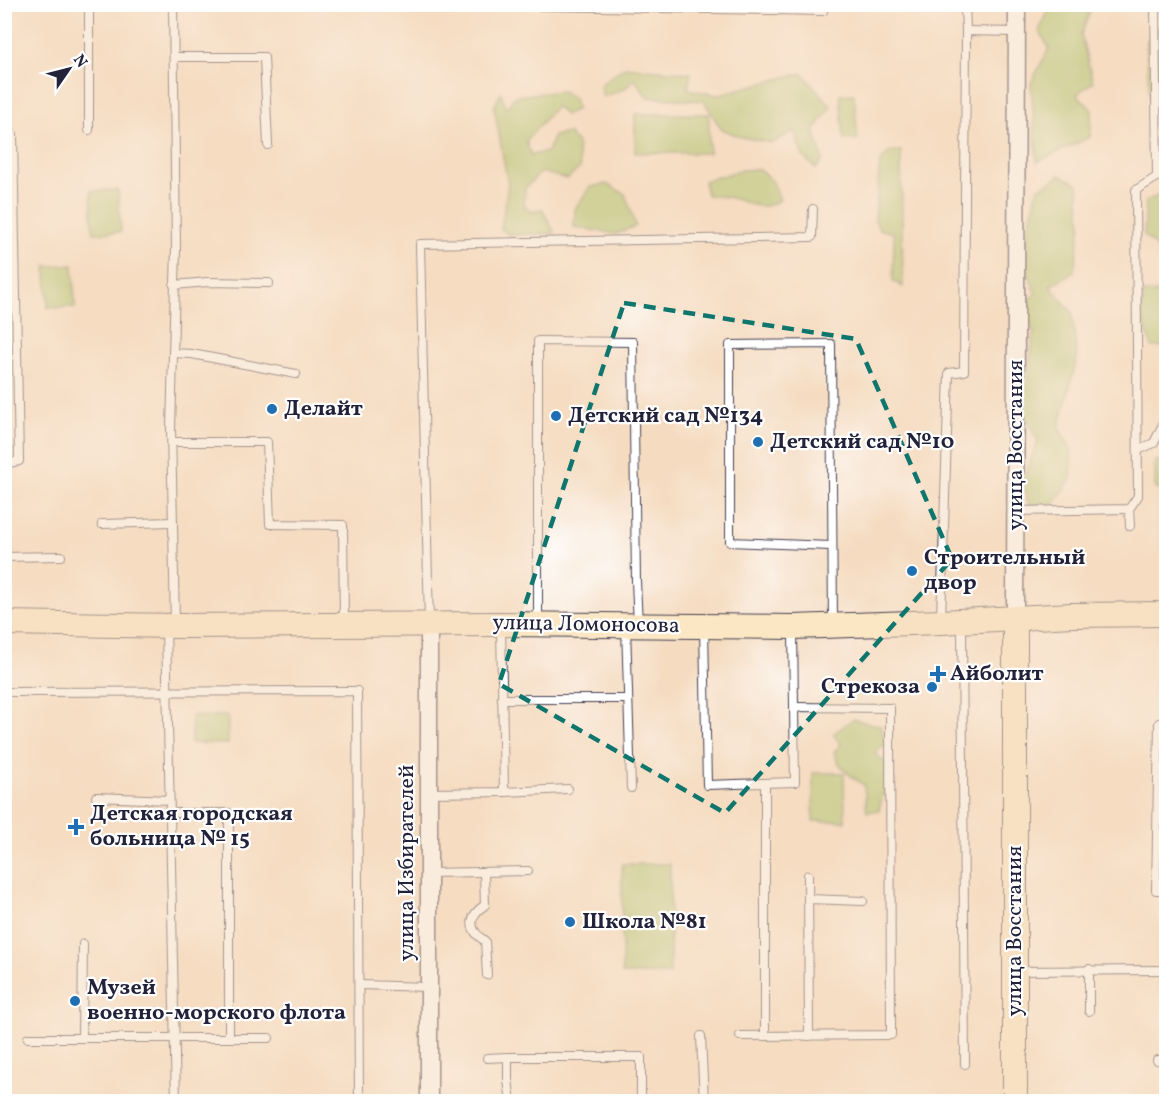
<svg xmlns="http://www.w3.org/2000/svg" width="1171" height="1106" font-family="Vollkorn,serif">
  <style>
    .green { fill: #a6c36b; stroke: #647253; stroke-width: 1.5 }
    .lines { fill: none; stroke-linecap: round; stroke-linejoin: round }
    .lane-casing { stroke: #423e4f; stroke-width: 10 }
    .street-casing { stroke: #423e4f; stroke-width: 19 }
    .secondary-casing { stroke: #423e4f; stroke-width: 26 }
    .lane { stroke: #fff; stroke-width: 8 }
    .street { stroke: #fff; stroke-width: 16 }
    .secondary { stroke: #fbe7c3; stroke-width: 24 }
    .marked { fill: none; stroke: #0f766e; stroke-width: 4.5; stroke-dasharray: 12 8; stroke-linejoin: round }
    .poi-dot { fill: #1f6fb2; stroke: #fff; stroke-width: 2 }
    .labels { text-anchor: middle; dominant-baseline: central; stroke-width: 4.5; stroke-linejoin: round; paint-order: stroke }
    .poi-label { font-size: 22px; font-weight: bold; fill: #22223b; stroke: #fff; text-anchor: start }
    .street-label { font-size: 22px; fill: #22223b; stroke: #fff }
  </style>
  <rect width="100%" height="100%" fill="#fff"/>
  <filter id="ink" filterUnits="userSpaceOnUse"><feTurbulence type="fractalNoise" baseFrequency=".0167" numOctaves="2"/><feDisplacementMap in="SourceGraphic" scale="12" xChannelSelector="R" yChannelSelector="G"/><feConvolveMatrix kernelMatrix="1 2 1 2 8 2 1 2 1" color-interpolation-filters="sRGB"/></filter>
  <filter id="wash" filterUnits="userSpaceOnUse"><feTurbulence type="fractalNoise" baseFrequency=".008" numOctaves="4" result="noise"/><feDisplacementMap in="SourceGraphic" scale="24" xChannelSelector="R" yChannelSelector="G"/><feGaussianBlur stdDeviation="1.35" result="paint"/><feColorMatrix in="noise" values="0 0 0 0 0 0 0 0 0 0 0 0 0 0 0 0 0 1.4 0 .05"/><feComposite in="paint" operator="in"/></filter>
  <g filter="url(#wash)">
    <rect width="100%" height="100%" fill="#f5dcc1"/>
    <!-- green -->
    <g class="green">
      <path d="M1051,5H1089L1091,9L1081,35L1093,82L1077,94L1092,110L1090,137L1037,162L1031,83L1049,48L1039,31Z"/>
      <path d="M1166,20V114L1150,101L1146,42Z"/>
      <path d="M624,67L691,73L688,89L716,95L802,73L831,106L814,131L823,160L816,169L803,156L794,131L772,143L741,137L721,129L704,101L647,97L635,79L624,89L603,97L600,85Z"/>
      <path d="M562,91L574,98L577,109L565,115L556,106L526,141L531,155L547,152L554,136L568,133L577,143L580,168L567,179L541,172L525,188L524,205L532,212L542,209L555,233L510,235L501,229L508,184L494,107L501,93L506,108L516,96Z"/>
      <path d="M854,94L858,139L844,140L840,95Z"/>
      <rect x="635" y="114" width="74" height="39"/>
      <path d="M901,151L903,287L893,281L894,233L879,229L875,220L880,163L889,152Z"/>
      <path d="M759,169L773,182L780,200C761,211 754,205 735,199C727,196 716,196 707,195L704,181L742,170Z"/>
      <path d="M1060,175L1078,184L1081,225L1074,271L1050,286L1072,312L1077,359L1059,428L1072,451L1071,479L1054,504L1029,505L1022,483L1038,441L1022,411L1034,334L1023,305L1036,293L1022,256L1038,188L1051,182Z"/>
      <path d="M606,184L625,194L636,226L616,234L574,227L575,209L590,187Z"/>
      <path d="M118,190L121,232L93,233L91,191Z"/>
      <path d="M1166,192V258L1144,235L1146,201Z"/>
      <path d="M73,265L75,307L48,308L46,266Z"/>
      <path d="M1166,278V347H1152L1142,317L1144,293L1163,292Z"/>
      <rect x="1155" y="461" width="11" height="28"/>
      <path d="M192,716H228V744L191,743Z"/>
      <path d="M853,719L881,726L885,744L875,753L887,765L886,781L879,810L867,812L864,785C850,776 839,768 834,752L841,745L833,734Z"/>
      <path d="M813,773H844L845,821H813Z"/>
      <rect x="622" y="864" width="48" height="110"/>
    </g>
  </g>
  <g filter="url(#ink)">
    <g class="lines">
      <defs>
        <g id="lane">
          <path d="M89,4V130"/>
          <path d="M173,4L176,248L171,428L175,625"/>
          <path d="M431,4L823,11"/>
          <path d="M965,4L966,31"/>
          <path d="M174,57H264L268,145"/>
          <path d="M174,285L208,282L269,283"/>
          <path d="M173,353L192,354L296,374"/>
          <path d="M172,442H267L270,524L343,525L344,624"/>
          <path d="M1138,450L1154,443L1166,418"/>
          <path d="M4,464L19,461L13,134"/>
          <path d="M1129,509L1130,526"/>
          <path d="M1016,511L1129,509L1138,496L1136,190L1157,177L1155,4"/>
          <path d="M102,524L173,522"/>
          <path d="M831,546L730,542V345L831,344L833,625"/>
          <path d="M4,557L61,556"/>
          <path d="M941,619L949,373L964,371L966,31L1017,32"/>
          <path d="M429,623L420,244L812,237L813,209"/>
          <path d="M538,623V341L633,342L636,581L638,625"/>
          <path d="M962,624L965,1064"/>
          <path d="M626,627L631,788"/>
          <path d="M704,627L707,785L795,782L793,630"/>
          <path d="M166,628L176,1102"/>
          <path d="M4,692L357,691L359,1102"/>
          <path d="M502,699H628"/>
          <path d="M1166,723H1159L1156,890H1166"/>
          <path d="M765,783V1036"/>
          <path d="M504,792L568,789"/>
          <path d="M429,793L504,792L501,627"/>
          <path d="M96,797L169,800"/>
          <path d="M484,872L485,905C468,916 468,930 485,941L487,975"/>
          <path d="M429,873L528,871"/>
          <path d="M808,875L809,1036"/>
          <path d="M808,899L863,901"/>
          <path d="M1089,969V1011"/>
          <path d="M1016,971L1166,970"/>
          <path d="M359,985L429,987"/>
          <path d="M701,1036L704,1102"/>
          <path d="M740,1036L891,1035L890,708L794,707"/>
          <path d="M28,1038H229V813H170"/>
          <path d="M82,1038L83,944"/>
          <path d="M229,1038H269"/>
          <path d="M508,1057H641V1102"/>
          <path d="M487,1058L508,1057V1080L511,1102"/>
          <path d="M1157,1060H1166"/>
        </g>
        <g id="street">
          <path d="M1015,618L1017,4"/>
          <path d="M429,624V1102"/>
        </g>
        <g id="secondary">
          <path d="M1015,618V1102"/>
          <path d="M4,623L175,626L501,624L793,627L941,622L1072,615L1166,614"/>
        </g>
      </defs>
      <!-- lane casing -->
      <use href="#lane" class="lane-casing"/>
      <!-- street casing -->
      <use href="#street" class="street-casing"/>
      <!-- secondary casing -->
      <use href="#secondary" class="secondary-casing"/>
      <!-- lane -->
      <use href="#lane" class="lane"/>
      <!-- street -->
      <use href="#street" class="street"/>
      <!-- secondary -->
      <use href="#secondary" class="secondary"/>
    </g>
  </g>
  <!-- marked area -->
  <path d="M0 0H1171V1106H0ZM624,303L856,339L952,559L725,813L499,684Z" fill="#f5dcc1" fill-opacity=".55" fill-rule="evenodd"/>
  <path class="marked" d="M624,303L856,339L952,559L725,813L499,684Z"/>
  <!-- markers -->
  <g class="poi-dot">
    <circle cx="272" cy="409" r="6"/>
    <circle cx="556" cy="416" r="6"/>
    <circle cx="758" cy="442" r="6"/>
    <circle cx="912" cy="571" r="6"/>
    <path d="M935 665h6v6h6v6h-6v6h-6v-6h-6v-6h6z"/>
    <circle cx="932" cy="687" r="6"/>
    <path d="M73 818h6v6h6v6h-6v6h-6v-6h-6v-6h6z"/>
    <circle cx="570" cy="922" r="6"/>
    <circle cx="75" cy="1001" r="6"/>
  </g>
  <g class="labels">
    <!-- poi labels -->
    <g class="poi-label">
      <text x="284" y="409">Делайт</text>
      <text x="568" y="416">Детский сад №134</text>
      <text x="770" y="442">Детский сад №10</text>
      <text x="924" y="558">Строительный<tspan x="924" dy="25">двор</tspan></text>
      <text x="950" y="674">Айболит</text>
      <text x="920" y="687" text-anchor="end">Стрекоза</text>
      <text x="90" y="814">Детская городская<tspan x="90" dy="25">больница № 15</tspan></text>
      <text x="582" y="922">Школа №81</text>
      <text x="87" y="988">Музей<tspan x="87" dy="25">военно-морского флота</tspan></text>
    </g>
    <!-- street labels -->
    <g class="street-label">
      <text transform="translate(1016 445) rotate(-90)">улица Восстания</text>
      <text transform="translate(586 625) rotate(1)">улица Ломоносова</text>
      <text transform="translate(407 863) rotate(-90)">улица Избирателей</text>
      <text transform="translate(1015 931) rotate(-90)">улица Восстания</text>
    </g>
  </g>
  <!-- margin -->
  <rect width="1171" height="1106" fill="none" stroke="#fff" stroke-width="24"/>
  <!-- north arrow -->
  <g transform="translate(69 69) rotate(55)" stroke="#ffffff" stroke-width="4.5" paint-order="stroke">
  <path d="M0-4.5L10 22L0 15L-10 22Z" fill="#22223b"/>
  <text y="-9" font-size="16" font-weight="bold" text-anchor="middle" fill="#22223b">N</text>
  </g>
</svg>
